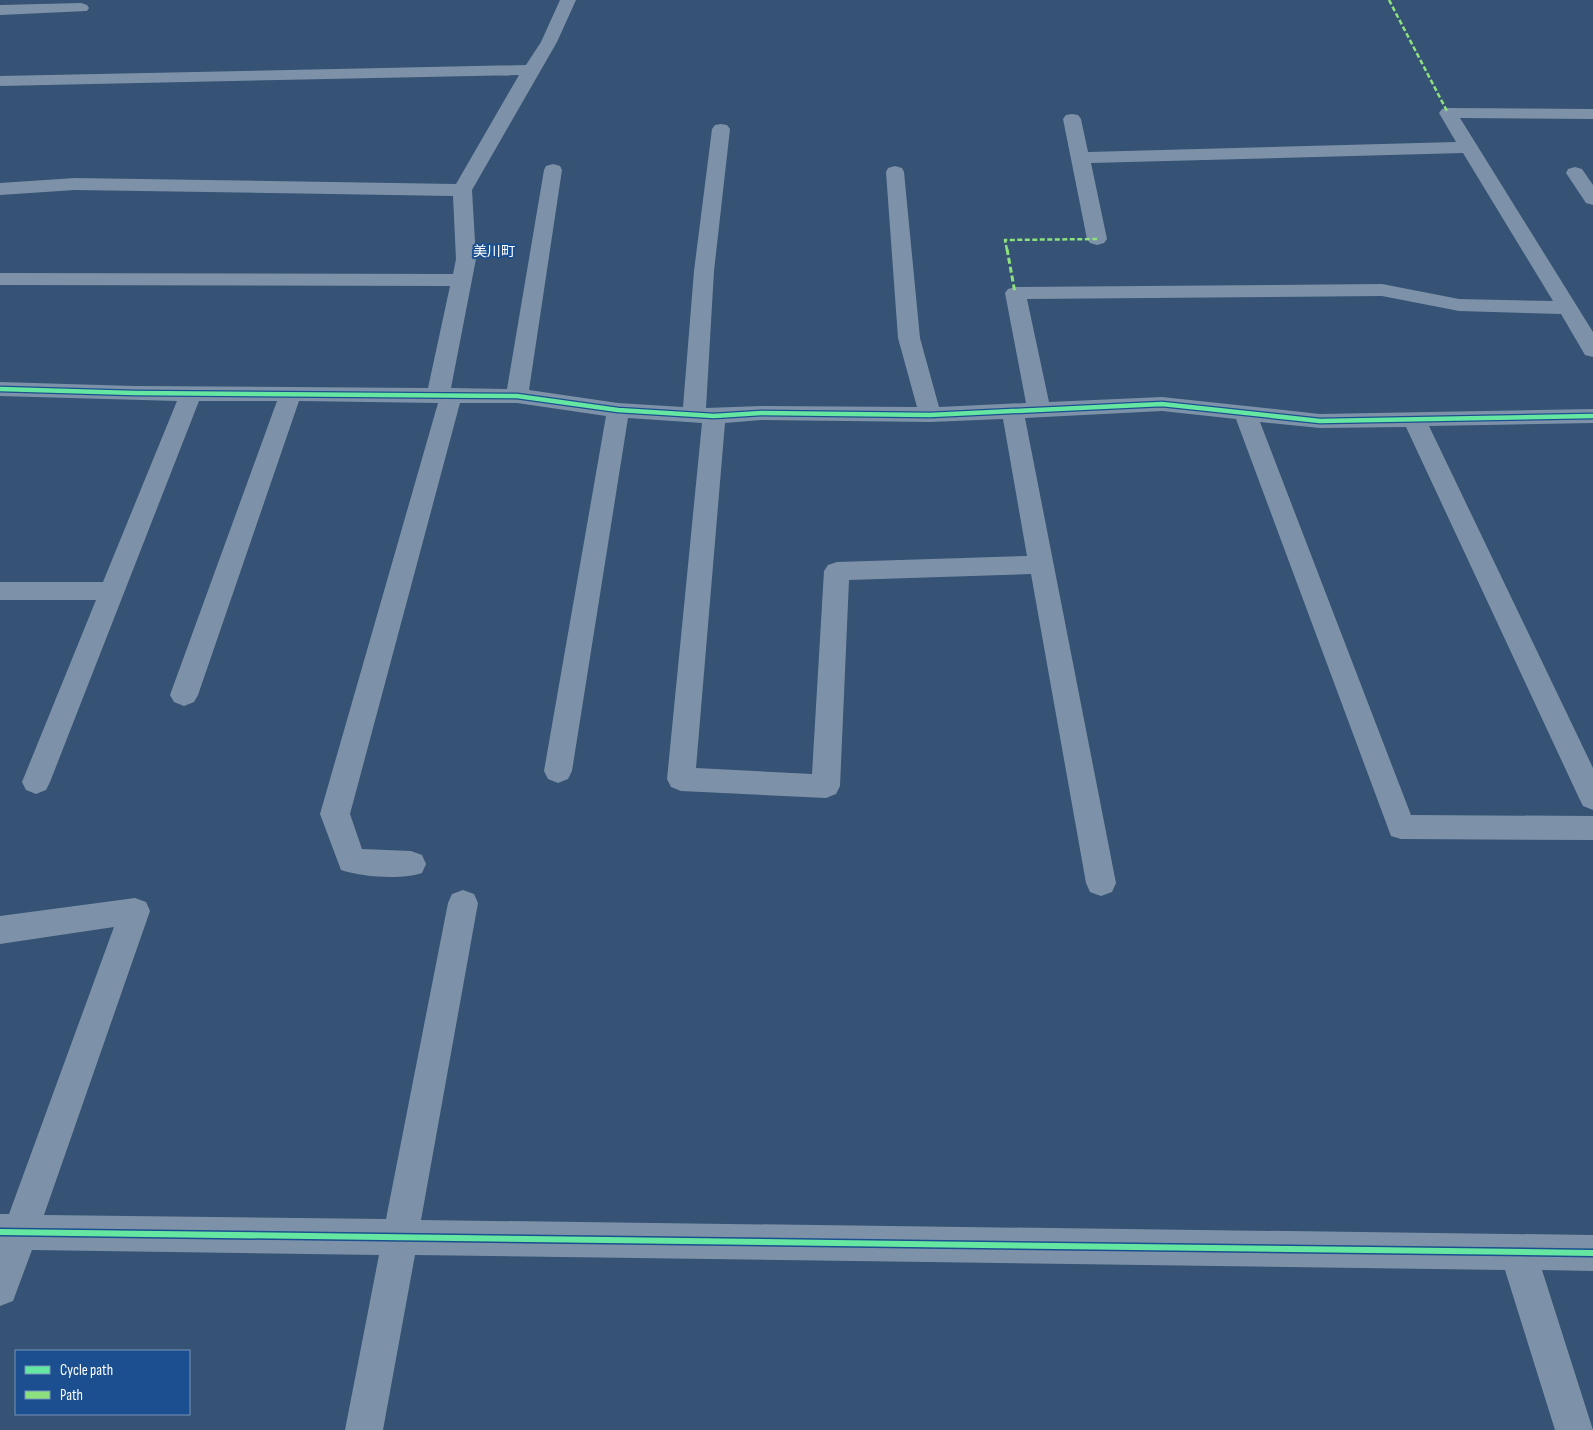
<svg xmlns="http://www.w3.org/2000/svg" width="1593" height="1430" font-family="'Sofia Sans Condensed','Noto Sans JP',sans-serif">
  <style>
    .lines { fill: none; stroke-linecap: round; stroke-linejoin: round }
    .minor { fill: #7d92a8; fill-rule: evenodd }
    .quiet-far1 { stroke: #8de07e; stroke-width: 2.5; stroke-dasharray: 5 2.5; stroke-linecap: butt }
    .quiet { stroke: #8de07e; stroke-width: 3; stroke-dasharray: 6 3; stroke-linecap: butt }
    .cycleway-far1-casing { stroke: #1b4f8f; stroke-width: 7 }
    .cycleway-casing { stroke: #1b4f8f; stroke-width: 9 }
    .cycleway-far1 { stroke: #66e7a1; stroke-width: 4.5 }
    .cycleway { stroke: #66e7a1; stroke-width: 6 }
    .labels { text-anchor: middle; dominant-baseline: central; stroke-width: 4; stroke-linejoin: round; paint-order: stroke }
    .far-quarter-label { font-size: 14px; fill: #fff; stroke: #1b4f8f }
  </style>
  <rect width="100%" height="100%" fill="#365274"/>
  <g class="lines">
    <!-- minor -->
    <g class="minor">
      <path d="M560,0H576L557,42L472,190L476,259L451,388L507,389L544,170L546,166L553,164L560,166L562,170L529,390L618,403L683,407L694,271L712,129L715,125L721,124L727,125L730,129L714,271L706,408L761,406L917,407L898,338L886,172L888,168L895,166L902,168L904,172L920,338L939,407L1026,403L1005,293L1008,289L1015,287L1382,284L1459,299L1553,301L1463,153L1091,163L1107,239L1104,243L1097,245L1090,243L1087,239L1063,119L1066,115L1072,114L1078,115L1081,119L1088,152L1456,142L1439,113L1442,109L1448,108L1593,109V119L1460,118L1593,332V357L1585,355L1561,314L1459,311L1382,296L1027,299L1049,402L1162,397L1320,414L1593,409V423L1429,426L1593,768V810L1583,806L1579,798L1406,427L1320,428L1260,422L1411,815L1593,816V840L1401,839L1391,836L1236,419L1162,411L1025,418L1116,883L1112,892L1101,896L1090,892L1086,883L1031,574L849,580L840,786L836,794L826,798L681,791L671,787L667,779L702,423L628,418L572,771L568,779L558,783L548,779L544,771L606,416L517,403H460L350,814L362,849L411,851L422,855L426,864L422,873C402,880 361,877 341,870L320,814L438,403L299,401L198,695L194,702L184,706L174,702L170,695L277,401H199L50,782L46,790L36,794L26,790L22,782L96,600H0V582H103L177,401L0,396V382L134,386L428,388L450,286L0,285V273L453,274L456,259L453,196L75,190L0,195V183L75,178L456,184L519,75L0,86V76L526,65L541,42ZM1003,419L1027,556L837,562L828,565L824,571L812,774L696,768L725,423L761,420L930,422Z"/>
      <path d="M81,3L87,5L89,8L87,11L0,15V5Z"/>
      <path d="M1575,167L1582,169L1593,185V205L1586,203L1566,173L1568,169Z"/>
      <path d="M463,890L474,894L478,903L421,1220L1593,1235V1271L1542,1270L1593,1430H1555L1505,1270L415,1255L383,1430H345L379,1255L32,1250L13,1301L0,1306V1214H9L114,927L0,944V916L135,898L146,902L150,911L44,1215L386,1219L448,903L452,894Z"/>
    </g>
    <!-- quiet-far1 -->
    <g class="quiet-far1">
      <path d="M1389,0L1448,113"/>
      <path d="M1007,250L1005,240L1097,239"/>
    </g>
    <!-- quiet -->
    <path class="quiet" d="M1007,249L1015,293"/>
    <defs>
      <path id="cycleway-far1" d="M0,389L134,393L517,396L618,410L714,416L761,413L930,415L1162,404L1320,421L1593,416"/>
      <path id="cycleway" d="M0,1232L1593,1253"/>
    </defs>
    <!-- cycleway-far1 casing -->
    <use href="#cycleway-far1" class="cycleway-far1-casing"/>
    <!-- cycleway casing -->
    <use href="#cycleway" class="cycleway-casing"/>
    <!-- cycleway-far1 -->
    <use href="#cycleway-far1" class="cycleway-far1"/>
    <!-- cycleway -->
    <use href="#cycleway" class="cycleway"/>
  </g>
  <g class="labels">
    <!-- far-quarter labels -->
    <g class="far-quarter-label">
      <text x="494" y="251">美川町</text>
    </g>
  </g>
  <!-- legend -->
  <rect x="15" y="1350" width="175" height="65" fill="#1b4f8f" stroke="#7695bc"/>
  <rect x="25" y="1366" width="25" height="8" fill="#66e7a1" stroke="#7695bc"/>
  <text x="60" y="1375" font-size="15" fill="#ffffff">Cycle path</text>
  <rect x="25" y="1391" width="25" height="8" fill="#8de07e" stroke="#7695bc"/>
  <text x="60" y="1400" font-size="15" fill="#ffffff">Path</text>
</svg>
